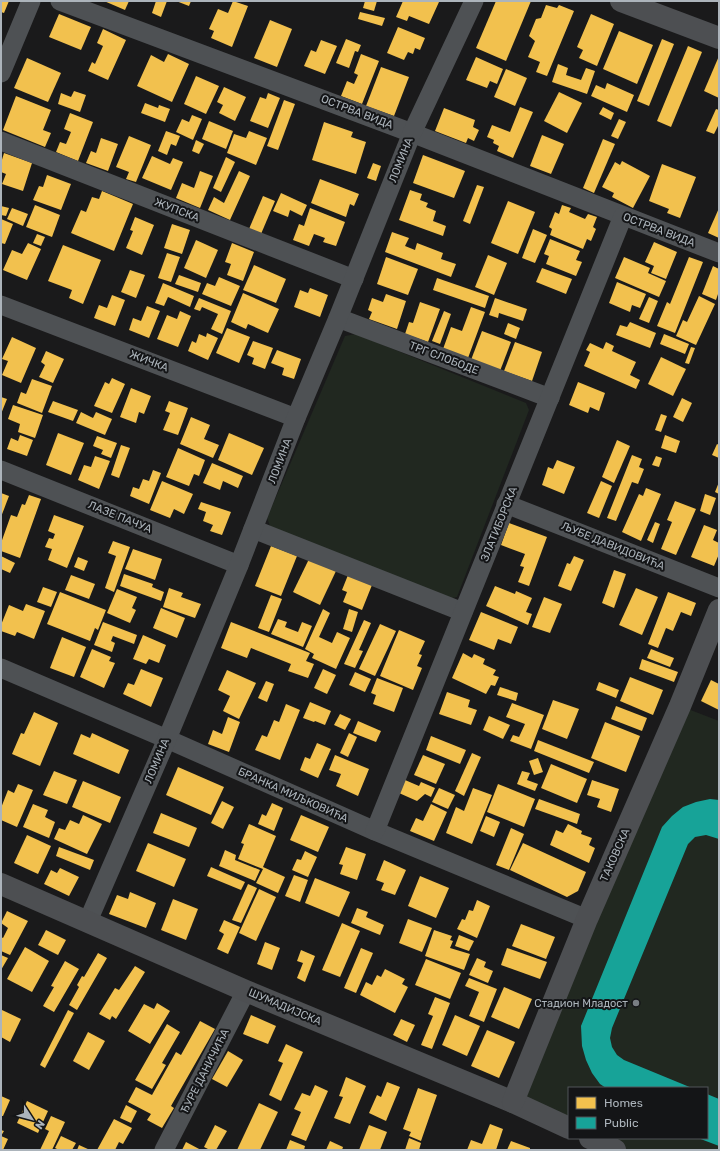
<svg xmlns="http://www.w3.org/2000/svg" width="720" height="1151" font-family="Rubik,sans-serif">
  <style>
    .green { fill: #212820 }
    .homes { fill: #f2c14e }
    .public { fill: #17a398 }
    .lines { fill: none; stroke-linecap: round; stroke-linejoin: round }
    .street { stroke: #4e5154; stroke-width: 19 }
    .secondary { stroke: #4d4f52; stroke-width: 22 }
    .poi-dot { fill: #797e83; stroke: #141517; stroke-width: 1.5 }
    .labels { text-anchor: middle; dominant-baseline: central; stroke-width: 4; stroke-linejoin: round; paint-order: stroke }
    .street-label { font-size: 11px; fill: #acb4bb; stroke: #141517 }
    .poi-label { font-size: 11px; fill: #acb4bb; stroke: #141517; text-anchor: end }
  </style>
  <rect width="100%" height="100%" fill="#1a1a1b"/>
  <!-- green -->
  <g class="green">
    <path d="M356,334L526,403L529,410L457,597L447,599L272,531L267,518L345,336Z"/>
    <path d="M680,706L719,721V1150H622L595,1138H707V1088H569V1127L513,1102Z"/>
  </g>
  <!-- homes -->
  <g class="homes">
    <path d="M1,1H9L4,13L1,12Z"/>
    <path d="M104,1H129L125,10Z"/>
    <path d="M156,1H167L161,17L152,13Z"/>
    <path d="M176,1H191L189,6Z"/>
    <path d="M233,1L248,6L232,47L211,38L214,31L209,29L218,9L228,13Z"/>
    <path d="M365,1H377L374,11L363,8Z"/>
    <path d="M403,1H437L439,2L429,24L409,16L407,21L396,17Z"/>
    <path d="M496,1H531L506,61L476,48Z"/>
    <path d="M546,5L557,8L559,5L574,11L547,76L536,72L540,62L528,57L535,41L529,36L536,19L541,18Z"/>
    <path d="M360,12L385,18L382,26L358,19Z"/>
    <path d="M59,14L91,27L81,50L49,37Z"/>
    <path d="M591,14L614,24L597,66L579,58L583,50L577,47Z"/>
    <path d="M270,20L292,29L277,67L254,58Z"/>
    <path d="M398,27L425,38L420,50L415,48L413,54L408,52L404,60L387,53Z"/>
    <path d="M103,29L126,40L108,80L88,71L92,62L95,64L103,46L97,43Z"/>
    <path d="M619,31L653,45L637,84L603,69Z"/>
    <path d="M346,39L361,45L358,52L355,51L349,68L336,63Z"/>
    <path d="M662,39L674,44L649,106L637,101Z"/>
    <path d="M321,40L337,46L325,74L304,66L311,50L316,52Z"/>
    <path d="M688,46L702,52L671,127L657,121Z"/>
    <path d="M168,54L189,64L172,102L137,86L151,55L164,62Z"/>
    <path d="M361,54L379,61L362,104L341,96L347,81L354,84L358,75L354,73Z"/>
    <path d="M719,56V98L704,91Z"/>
    <path d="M476,57L503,69L497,84L490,81L487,88L466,80Z"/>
    <path d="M27,58L61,73L48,102L14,88Z"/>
    <path d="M558,64L568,68L566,75L581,80L586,68L595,71L587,94L552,82Z"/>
    <path d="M381,67L409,77L394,116L366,106Z"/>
    <path d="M506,69L527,78L515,106L494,97Z"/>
    <path d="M196,76L219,86L206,114L184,104Z"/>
    <path d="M607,83L634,95L627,112L591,96L596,85L605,89Z"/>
    <path d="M224,87L246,97L235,121L219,113L223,105L217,102Z"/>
    <path d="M74,91L86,95L80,112L58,104L61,93L71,97Z"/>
    <path d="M559,92L582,103L567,133L544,121Z"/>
    <path d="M268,93L280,98L268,128L250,121L260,97L266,99Z"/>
    <path d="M16,96L51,110L43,130L51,133L45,147L3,130Z"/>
    <path d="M284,100L295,104L278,150L267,146Z"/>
    <path d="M145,103L158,108L159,105L170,109L165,122L141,113Z"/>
    <path d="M520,107L533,112L513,158L497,151L499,146L493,143L494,140L487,137L492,125L510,132Z"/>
    <path d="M603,107L614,113L611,120L599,114Z"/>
    <path d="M444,108L475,120L473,127L479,130L474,141L468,138L466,143L435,131Z"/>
    <path d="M716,109L719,110V124L714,134L706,131Z"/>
    <path d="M70,113L93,122L78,161L56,152L60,142L66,144L71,132L64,129Z"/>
    <path d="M192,115L202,119L193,140L176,132L182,119L189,122Z"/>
    <path d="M619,119L626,122L618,139L611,136Z"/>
    <path d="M209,121L233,131L226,149L202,139Z"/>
    <path d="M324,122L353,132L351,137L366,142L356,174L312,160Z"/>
    <path d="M166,131L180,136L176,146L171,144L167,155L158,151Z"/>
    <path d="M249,131L267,138L256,165L227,153L234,134L246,138Z"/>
    <path d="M542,135L564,144L551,174L530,166Z"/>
    <path d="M129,136L151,145L136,182L126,179L129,172L116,167Z"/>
    <path d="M101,138L118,144L108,171L86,163L91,151L96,153Z"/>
    <path d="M603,139L615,144L594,193L583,188Z"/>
    <path d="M196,140L204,144L199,154L192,151Z"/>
    <path d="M4,153L32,163L23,191L2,184L6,174L1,172V163Z"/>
    <path d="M423,155L465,171L454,198L413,183Z"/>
    <path d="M152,156L170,164L173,158L183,162L171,190L142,178Z"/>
    <path d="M226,157L235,162L221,192L213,188Z"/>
    <path d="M622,161L650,176L633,208L612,197L614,193L602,187L615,162L620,165Z"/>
    <path d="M373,163L381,166L376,181L367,178Z"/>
    <path d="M662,164L696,177L680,218L667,213L669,209L649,201Z"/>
    <path d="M200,171L213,176L200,208L176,198L182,183L194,188Z"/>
    <path d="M239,171L250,176L230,220L208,210L214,197L224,203Z"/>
    <path d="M47,175L71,184L61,210L33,200L39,186L43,187Z"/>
    <path d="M320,179L359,194L354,206L350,204L346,217L311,203Z"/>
    <path d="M477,185L484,187L470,224L463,221Z"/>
    <path d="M410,190L422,194L420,200L428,203L426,207L436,211L433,221L446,226L443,236L399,220Z"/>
    <path d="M102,191L133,204L114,251L71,233L81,210L86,212L92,197L99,199Z"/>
    <path d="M281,193L307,205L302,216L290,210L288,217L273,211Z"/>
    <path d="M263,196L275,201L261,234L249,229Z"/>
    <path d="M508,201L535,212L518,254L491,243Z"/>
    <path d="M35,205L60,215L52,237L26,227Z"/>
    <path d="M562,205L571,208L569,212L585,219L588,214L597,217L593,227L596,229L591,241L587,239L583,249L550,235L552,229L549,227L555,212L559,214Z"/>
    <path d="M1,206L9,208L6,216L1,215Z"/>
    <path d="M12,208L28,214L23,226L7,219Z"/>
    <path d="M310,208L345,222L336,246L323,242L325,238L314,234L309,246L293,240L299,224L304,226Z"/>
    <path d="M719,208V238L708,233Z"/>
    <path d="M135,217L154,225L142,255L126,248L133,231L130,230Z"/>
    <path d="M1,219L13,224L5,244L1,243Z"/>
    <path d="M172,224L190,230L182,254L164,248Z"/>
    <path d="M533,229L547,235L535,263L522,258Z"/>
    <path d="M392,232L409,238L405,246L415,250L417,243L443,253L441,259L456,264L451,277L385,252Z"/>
    <path d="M37,234L45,237L41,246L33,243Z"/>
    <path d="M550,239L580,251L576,260L582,262L576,276L546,264L549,256L544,254Z"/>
    <path d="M196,240L218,250L206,278L184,268Z"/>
    <path d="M654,242L677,252L666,279L651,273L654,266L645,262Z"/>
    <path d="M28,243L41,249L27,280L3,270L12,250L22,254Z"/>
    <path d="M232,243L254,252L243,281L227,275L231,264L225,262Z"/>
    <path d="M63,245L101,260L83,304L69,298L72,290L48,281Z"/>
    <path d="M167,253L180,257L171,282L158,278Z"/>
    <path d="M488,255L507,263L494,295L475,287Z"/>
    <path d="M386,257L418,269L408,295L377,284Z"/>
    <path d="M624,257L650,268L648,273L666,281L659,297L615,278Z"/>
    <path d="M689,257L703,262L675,333L657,326L667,302L670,304Z"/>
    <path d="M254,265L286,279L276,303L243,290Z"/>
    <path d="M713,266L719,269V291L716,300L702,294Z"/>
    <path d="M542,268L572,279L566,294L536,282Z"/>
    <path d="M130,270L145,275L136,298L121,292Z"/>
    <path d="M179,275L201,283L198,292L175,284Z"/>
    <path d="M219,277L240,286L231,306L202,294L207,283L215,286Z"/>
    <path d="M437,278L489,296L485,308L433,290Z"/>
    <path d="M617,282L646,294L640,308L632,305L630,312L609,303Z"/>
    <path d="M163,283L194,296L190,307L168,297L164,306L155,303Z"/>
    <path d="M310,288L328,295L320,317L294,307L300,290L308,293Z"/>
    <path d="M243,293L279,309L268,333L248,324L246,329L231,322Z"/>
    <path d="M386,294L406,301L397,329L369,319L372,312L368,310L372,298L383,302Z"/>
    <path d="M112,295L125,300L115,326L94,318L99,305L107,308Z"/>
    <path d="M699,296L715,304L696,345L676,336L683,320L687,322Z"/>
    <path d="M649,297L658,301L649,323L639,319Z"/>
    <path d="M199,298L231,311L222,334L211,329L218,314L202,307L200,311L194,309Z"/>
    <path d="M495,298L527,309L523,321L499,313L498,318L489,315Z"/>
    <path d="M420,302L440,309L428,342L405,334L409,322L413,323Z"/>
    <path d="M147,306L160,311L149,338L129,330L133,318L141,321Z"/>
    <path d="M471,307L485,312L468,358L443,349L451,327L462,331Z"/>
    <path d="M180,311L191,316L178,347L157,339L167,315L177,319Z"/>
    <path d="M444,311L451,314L440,344L432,341Z"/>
    <path d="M630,322L656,333L650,348L616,335L620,325L627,327Z"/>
    <path d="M508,323L520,328L516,339L504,334Z"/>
    <path d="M227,328L250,337L239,363L216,353Z"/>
    <path d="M482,331L511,342L500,371L471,360Z"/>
    <path d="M207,333L218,338L208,360L188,351L192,341L196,343L199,334L206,337Z"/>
    <path d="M664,334L689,344L685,354L660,344Z"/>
    <path d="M12,337L36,348L21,383L2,375L8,361L2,359Z"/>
    <path d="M253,341L273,348L265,369L252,364L254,358L247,355Z"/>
    <path d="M515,342L542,352L532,381L504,371Z"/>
    <path d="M606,342L614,346L612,351L636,362L630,375L640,380L636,389L584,366L590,352L586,350L590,343L603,349Z"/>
    <path d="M691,347L695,348L689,364L685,363Z"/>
    <path d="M277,350L301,359L294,379L282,375L284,368L271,363Z"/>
    <path d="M46,351L64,359L53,383L39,377L45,365L41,362Z"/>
    <path d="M661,357L686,369L673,396L648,384Z"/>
    <path d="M112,378L125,384L112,413L94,406L105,382L109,384Z"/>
    <path d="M32,379L52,386L42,413L17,403L21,392L26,394Z"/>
    <path d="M578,382L605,393L599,411L590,407L588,413L569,405Z"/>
    <path d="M131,388L151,396L144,414L139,412L136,423L120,417Z"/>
    <path d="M1,397L7,399L1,414Z"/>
    <path d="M682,398L692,403L683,422L673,417Z"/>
    <path d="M53,401L78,410L73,421L48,412Z"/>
    <path d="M169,401L188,408L178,435L163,430L170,413L165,411Z"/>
    <path d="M13,405L43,415L35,438L18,432L20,424L8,419Z"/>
    <path d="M81,412L93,418L96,412L112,419L105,435L76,423Z"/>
    <path d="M661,414L667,416L661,432L655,430Z"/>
    <path d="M191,417L210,425L204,439L219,445L213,458L180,444Z"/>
    <path d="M58,433L84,443L71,475L46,465Z"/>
    <path d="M229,433L264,448L252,475L218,460Z"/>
    <path d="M20,435L33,440L27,456L7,449L11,438L18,441Z"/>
    <path d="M665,435L680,441L676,453L661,448Z"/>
    <path d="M97,436L117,443L111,458L101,454L103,450L93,446Z"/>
    <path d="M617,440L630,446L614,483L602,477Z"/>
    <path d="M717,444L719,445V458L712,455Z"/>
    <path d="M121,445L130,448L119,478L111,475Z"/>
    <path d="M178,448L205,460L199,476L194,474L189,486L166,477Z"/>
    <path d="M632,455L642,459L639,467L644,469L638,484L632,482L616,521L607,518Z"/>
    <path d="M95,456L110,461L99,489L78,480L84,465L91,467Z"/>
    <path d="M656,456L662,458L659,467L652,465Z"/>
    <path d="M557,460L575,467L564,494L542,485L548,467L553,469Z"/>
    <path d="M212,463L243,476L238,488L223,481L220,490L203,483Z"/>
    <path d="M153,470L161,473L149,504L130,496L133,487L139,489L143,479L149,481Z"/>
    <path d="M162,481L193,494L184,514L174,509L170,518L150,510Z"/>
    <path d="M601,481L612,486L599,518L587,513Z"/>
    <path d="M719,482V494L715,492Z"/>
    <path d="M646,488L661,494L641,541L622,532L639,494L643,496Z"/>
    <path d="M1,493L9,496L1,517Z"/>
    <path d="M705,494L716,498L710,515L700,511Z"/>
    <path d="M29,495L41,499L20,558L1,551V543L11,515L17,517L22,504L25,505Z"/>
    <path d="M675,501L696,509L676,555L661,549L672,522L667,520Z"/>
    <path d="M201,502L231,512L222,535L210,531L213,525L203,521L206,512L198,509Z"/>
    <path d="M54,515L84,526L67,568L48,560L52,549L45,547L49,538L53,539L55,534L48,531Z"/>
    <path d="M655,522L660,524L653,543L647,540Z"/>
    <path d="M509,523L547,537L529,586L518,582L524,567L520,566L525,554L501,545Z"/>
    <path d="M704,525L717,530L713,540L719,543V554L714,566L691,557Z"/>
    <path d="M113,541L130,547L114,592L105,588L116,556L108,553Z"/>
    <path d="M271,546L297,556L281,596L255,586Z"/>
    <path d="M133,549L162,559L155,580L125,569Z"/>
    <path d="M1,556L15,563L10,573L1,569Z"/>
    <path d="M574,556L584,560L571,591L558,586L567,563L570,564Z"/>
    <path d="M78,557L88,561L84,571L74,567Z"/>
    <path d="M309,559L336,571L320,605L293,592Z"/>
    <path d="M614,570L626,574L614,608L602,603Z"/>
    <path d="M124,574L153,584L152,587L164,592L161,601L120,586Z"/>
    <path d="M71,575L95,584L89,599L65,590Z"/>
    <path d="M348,575L372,585L362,610L343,602L347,592L342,590Z"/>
    <path d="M495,586L515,594L516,591L532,598L526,612L532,614L528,625L486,606Z"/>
    <path d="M43,587L57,592L51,607L37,602Z"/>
    <path d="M169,588L183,593L181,597L201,604L195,618L163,607Z"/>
    <path d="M636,588L658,597L642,635L619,625Z"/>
    <path d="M117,589L137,597L132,608L136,610L130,623L107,613Z"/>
    <path d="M60,592L106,610L98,630L95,628L90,641L47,624Z"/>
    <path d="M668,592L696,603L691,616L681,612L673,631L666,628L658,648L648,644Z"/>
    <path d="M271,595L282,599L269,632L258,628Z"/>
    <path d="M544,597L562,604L550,633L532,627Z"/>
    <path d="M26,604L45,611L34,639L17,632L15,636L1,631V625L9,605L23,611Z"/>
    <path d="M161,608L185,618L177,638L153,628Z"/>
    <path d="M323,609L330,613L319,637L332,643L337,632L350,638L336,669L312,658L314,654L305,649Z"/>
    <path d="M349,609L358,612L352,632L343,629Z"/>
    <path d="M481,612L518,627L511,644L498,639L494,650L469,640Z"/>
    <path d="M278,619L287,622L285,627L298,632L302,622L312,626L303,647L271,634Z"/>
    <path d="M364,620L371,623L359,650L363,651L355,668L344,664Z"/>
    <path d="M103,622L137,635L134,644L113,636L111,641L115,643L112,652L94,645Z"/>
    <path d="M231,622L310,653L306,661L314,664L308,678L288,671L291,664L251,648L247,658L221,648Z"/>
    <path d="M380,624L396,631L375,676L359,669Z"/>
    <path d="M399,630L425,641L419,654L422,655L417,666L422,668L413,690L380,676Z"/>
    <path d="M143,635L166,645L159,663L149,659L146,664L133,659Z"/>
    <path d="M62,637L86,647L74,677L50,668Z"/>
    <path d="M92,649L111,657L109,661L115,663L104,688L80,677Z"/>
    <path d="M651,649L674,658L670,667L647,658Z"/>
    <path d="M463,653L472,658L474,654L485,659L483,664L496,670L493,675L499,677L495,686L491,685L486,694L452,678Z"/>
    <path d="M642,659L678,672L674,682L639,669Z"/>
    <path d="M141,669L163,678L151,707L123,694L128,683L134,685Z"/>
    <path d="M323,669L336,675L327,694L314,688Z"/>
    <path d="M227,670L256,683L239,719L223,711L230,696L218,690Z"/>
    <path d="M355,672L371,679L365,692L349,685Z"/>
    <path d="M630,677L663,690L653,715L620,701Z"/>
    <path d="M377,678L403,688L394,712L373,704L376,695L371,693Z"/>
    <path d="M711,680L719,684V710L701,701Z"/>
    <path d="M266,681L274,684L267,702L258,698Z"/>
    <path d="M599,682L619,690L616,698L596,690Z"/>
    <path d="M500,687L518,693L516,701L497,695Z"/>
    <path d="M447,692L470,700L468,707L477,710L471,725L439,714Z"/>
    <path d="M553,700L579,709L567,739L542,729Z"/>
    <path d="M310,702L331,711L325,725L315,721L314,722L303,718Z"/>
    <path d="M512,703L544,715L531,749L510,741L513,735L519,737L525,724L506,717Z"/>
    <path d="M286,704L300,710L280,760L255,750L262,735L267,737L274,720L279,722Z"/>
    <path d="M616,706L647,718L642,731L611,719Z"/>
    <path d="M34,712L58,723L40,766L12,754L21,733L24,734Z"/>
    <path d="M340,714L351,719L345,730L334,725Z"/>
    <path d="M489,716L510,725L503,739L483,730Z"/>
    <path d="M228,717L240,722L229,752L208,744L213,730L222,734Z"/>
    <path d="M358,721L381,731L376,742L353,733Z"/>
    <path d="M605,722L640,736L626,772L591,758Z"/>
    <path d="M92,733L129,750L119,774L73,754L81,734L90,738Z"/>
    <path d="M349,733L357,737L348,757L340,753Z"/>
    <path d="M431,736L466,750L460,764L426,750Z"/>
    <path d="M538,740L594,762L589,773L534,751Z"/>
    <path d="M317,743L331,749L318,778L300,770L305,757L310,759Z"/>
    <path d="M472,753L481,757L464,796L455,791Z"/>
    <path d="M335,755L369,769L358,796L336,786L341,774L329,770Z"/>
    <path d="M423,755L445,764L436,784L414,775Z"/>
    <path d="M538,758L543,772L534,775L529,761Z"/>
    <path d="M551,764L587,779L577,803L541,788Z"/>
    <path d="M178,767L224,787L211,815L166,795Z"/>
    <path d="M54,771L77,780L67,804L43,795Z"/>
    <path d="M522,771L530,773L527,780L538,784L535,791L517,784Z"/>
    <path d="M405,780L419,786L421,782L435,788L431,797L425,794L417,801L399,793Z"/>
    <path d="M592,780L619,789L611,812L597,807L600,799L587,795Z"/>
    <path d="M83,781L121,797L110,823L72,807Z"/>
    <path d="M18,784L33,790L17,827L1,820V808L8,790L14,793Z"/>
    <path d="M498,784L535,799L524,827L487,812Z"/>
    <path d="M439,788L455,795L448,809L432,802Z"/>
    <path d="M473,788L492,795L472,844L446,833L456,807L464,811Z"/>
    <path d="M539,799L580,814L577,824L535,809Z"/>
    <path d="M222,801L234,807L223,829L211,823Z"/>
    <path d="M272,803L283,808L274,831L258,824L262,814L266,816Z"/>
    <path d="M33,804L48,810L45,817L55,822L49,838L23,827Z"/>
    <path d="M431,804L447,812L434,841L410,831L416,818L423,821Z"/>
    <path d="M161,813L197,828L189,847L153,833Z"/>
    <path d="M83,815L102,824L87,854L54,839L59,828L65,830L70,820L79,824Z"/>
    <path d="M301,815L329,827L318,852L290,840Z"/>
    <path d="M486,816L500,822L494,837L480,831Z"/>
    <path d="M249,824L276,836L263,867L285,877L278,893L256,883L263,869L238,859L244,844L241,843Z"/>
    <path d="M568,824L582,831L581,834L592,838L589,845L595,848L589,863L550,845L556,830L563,833Z"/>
    <path d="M511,828L524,834L509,870L496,865Z"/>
    <path d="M27,835L51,846L38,874L14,863Z"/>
    <path d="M148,843L186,859L174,887L136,871Z"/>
    <path d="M523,843L586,872L578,891L567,897L510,870Z"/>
    <path d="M59,847L94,860L90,870L56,856Z"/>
    <path d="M346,847L366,854L357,880L340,874L343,865L339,864Z"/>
    <path d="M225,850L236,855L235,860L260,870L255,881L219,866Z"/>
    <path d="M305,851L317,857L308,877L292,870L297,859L301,860Z"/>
    <path d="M384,860L406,870L395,895L381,890L384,883L376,880Z"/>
    <path d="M211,867L245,882L241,890L207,876Z"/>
    <path d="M60,868L79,877L69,896L44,884L51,870L57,873Z"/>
    <path d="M294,875L308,880L300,902L285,896Z"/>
    <path d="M420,876L449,888L436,918L408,906Z"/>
    <path d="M315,878L350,892L339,917L305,903Z"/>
    <path d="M248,884L257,888L241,923L232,920Z"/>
    <path d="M259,889L276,897L256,941L239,933Z"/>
    <path d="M130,892L156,903L146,928L109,914L117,895L128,899Z"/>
    <path d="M173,899L198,909L186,940L161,930Z"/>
    <path d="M477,900L490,906L477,938L457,929L462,919L465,920L469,910L473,911Z"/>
    <path d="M357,908L368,912L366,917L384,925L380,935L351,923Z"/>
    <path d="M7,911L28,921L10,955L1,951V937L3,938L8,928L1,923Z"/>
    <path d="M408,919L432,928L422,952L399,943Z"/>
    <path d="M224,920L240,927L228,954L217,949L224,934L219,931Z"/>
    <path d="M342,923L360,931L340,977L322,970Z"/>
    <path d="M521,924L555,937L546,959L512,946Z"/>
    <path d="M46,930L66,940L58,955L38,945Z"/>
    <path d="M434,930L452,936L450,940L453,941L450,948L470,954L464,970L425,956Z"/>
    <path d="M459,935L474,941L469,951L455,946Z"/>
    <path d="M265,942L280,948L272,970L257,964Z"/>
    <path d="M25,947L49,961L32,992L7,979Z"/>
    <path d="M361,948L373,953L356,993L344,988Z"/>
    <path d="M507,948L547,962L540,979L501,965Z"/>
    <path d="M301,950L315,956L305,982L297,978L303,963L297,961Z"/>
    <path d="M98,953L107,958L77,1010L69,1005L79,987L77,985L82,976L84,977Z"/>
    <path d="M1,955L8,958L1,970Z"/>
    <path d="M477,958L486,962L484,967L493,971L488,983L469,975Z"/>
    <path d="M426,959L461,973L450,999L415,985Z"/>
    <path d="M65,961L79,969L54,1012L43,1006L54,987L51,986Z"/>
    <path d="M135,966L145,972L116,1019L112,1016L110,1020L99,1014L115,988L119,990Z"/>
    <path d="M385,969L405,979L402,984L408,987L395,1013L360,995L366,982L372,985L377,975L381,977Z"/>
    <path d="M469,978L497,989L484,1022L469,1016L479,992L465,986Z"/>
    <path d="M504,987L532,999L519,1029L491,1017Z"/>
    <path d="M435,997L450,1003L432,1049L421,1045L433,1016L428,1014Z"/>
    <path d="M157,1003L170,1011L150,1044L128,1031L144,1004L154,1009Z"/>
    <path d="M2,1010L21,1019L10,1042L1,1037Z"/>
    <path d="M68,1010L74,1013L45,1068L40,1065Z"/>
    <path d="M251,1015L276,1026L268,1044L243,1034Z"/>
    <path d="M455,1015L480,1026L467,1056L442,1045Z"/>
    <path d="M401,1019L415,1025L407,1042L393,1035Z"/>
    <path d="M200,1021L215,1029L171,1106L174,1108L162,1128L147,1120L151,1114L128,1102L136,1087L152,1095L176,1052L181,1055Z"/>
    <path d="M167,1024L180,1032L162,1063L166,1065L152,1089L135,1080Z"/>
    <path d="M487,1030L515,1042L499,1078L471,1066Z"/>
    <path d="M88,1032L105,1041L89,1070L73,1061Z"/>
    <path d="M286,1044L303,1052L281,1101L269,1095L283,1063L278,1061Z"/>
    <path d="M228,1051L243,1060L227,1087L212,1079Z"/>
    <path d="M346,1077L366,1086L350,1124L334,1118L343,1097L339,1096Z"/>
    <path d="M387,1082L400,1087L386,1121L369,1113L377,1095L381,1097Z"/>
    <path d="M315,1085L328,1091L306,1141L291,1135L301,1112L294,1109L302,1093L310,1096Z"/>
    <path d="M418,1088L437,1095L421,1141L409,1136L411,1132L403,1129Z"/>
    <path d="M1,1096L10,1100L3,1116H1Z"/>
    <path d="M27,1101L48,1111L38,1133L17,1123Z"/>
    <path d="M259,1103L278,1112L260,1150H237Z"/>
    <path d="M126,1105L137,1111L131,1123L120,1118Z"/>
    <path d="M51,1116L65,1122L52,1150H40L49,1131L45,1129Z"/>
    <path d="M114,1119L132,1128L123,1144L119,1142L115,1150H97Z"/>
    <path d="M490,1124L503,1129L496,1150H467L471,1140L482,1144Z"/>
    <path d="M215,1125L227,1131L216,1150H210L204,1147Z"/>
    <path d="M369,1125L387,1132L380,1150H359Z"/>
    <path d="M1,1130L4,1131L1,1136L8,1139L3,1150H1Z"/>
    <path d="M61,1136L76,1143L72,1150H59L55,1148Z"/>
    <path d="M409,1138L421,1143L419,1150H405Z"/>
    <path d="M290,1140L305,1146L304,1150H286Z"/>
    <path d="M330,1141L343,1147L342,1150H326Z"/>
    <path d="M511,1141L530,1148V1150H507Z"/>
    <path d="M186,1142L201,1150H182Z"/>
    <path d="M79,1145L90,1150H77Z"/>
  </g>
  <!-- public -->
  <g class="public">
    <path d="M710,799L719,800V839L706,835L695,837L688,844L612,1028L610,1038L612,1047L617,1055L624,1060L692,1088H606L600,1084L592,1073L586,1060L582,1046L581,1026L662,827L672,816L683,807L696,802Z"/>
    <path d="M707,1094L719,1099V1146L698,1138H707Z"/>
  </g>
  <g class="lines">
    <!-- street -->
    <g class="street">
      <path d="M60,1L412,133L719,253"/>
      <path d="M1,73L31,1"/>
      <path d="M1,141L354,279"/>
      <path d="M1,305L296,418"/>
      <path d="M338,318L550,398"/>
      <path d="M1,470L239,565"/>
      <path d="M506,504L719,588"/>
      <path d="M253,529L463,612"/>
      <path d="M1,668L167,739L375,831L587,919"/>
      <path d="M375,831L623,216"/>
      <path d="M88,921L167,739L239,565L296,418L338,318L412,133L474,1"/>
      <path d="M164,1150L246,991"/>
    </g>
    <!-- secondary -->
    <g class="secondary">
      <path d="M621,1L719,38"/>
      <path d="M1,884L246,991L513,1102L569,1128"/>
      <path d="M513,1102L587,919L680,706L719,610"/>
      <path d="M590,1138L615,1150"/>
    </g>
  </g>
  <!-- markers -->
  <circle class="poi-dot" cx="636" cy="1003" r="4"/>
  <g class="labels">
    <!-- street labels -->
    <g class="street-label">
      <text transform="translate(357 112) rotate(21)">ОСТРВА ВИДА</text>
      <text transform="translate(401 160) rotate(-68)">ЛОМИНА</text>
      <text transform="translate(177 210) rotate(21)">ЖУПСКА</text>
      <text transform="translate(659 230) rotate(21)">ОСТРВА ВИДА</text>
      <text transform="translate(444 358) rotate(21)">ТРГ СЛОБОДЕ</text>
      <text transform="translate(149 361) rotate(21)">ЖИЧКА</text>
      <text transform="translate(280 461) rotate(-69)">ЛОМИНА</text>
      <text transform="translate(120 517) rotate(22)">ЛАЗЕ ПАЧУА</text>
      <text transform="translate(499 524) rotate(-68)">ЗЛАТИБОРСКА</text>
      <text transform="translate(613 546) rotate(22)">ЉУБЕ ДАВИДОВИЋА</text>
      <text transform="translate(157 761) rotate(-67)">ЛОМИНА</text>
      <text transform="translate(293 795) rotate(24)">БРАНКА МИЉКОВИЋА</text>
      <text transform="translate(615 855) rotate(-66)">ТАКОВСКА</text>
      <text transform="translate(285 1007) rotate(23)">ШУМАДИЈСКА</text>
      <text transform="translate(205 1071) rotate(-63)">ЂУРЕ ДАНИЧИЋА</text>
    </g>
    <!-- poi labels -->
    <g class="poi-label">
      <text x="628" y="1003">Стадион Младост</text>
    </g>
  </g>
  <!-- border -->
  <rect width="720" height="1151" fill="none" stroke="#acb4bb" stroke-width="4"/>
  <!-- legend -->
  <rect x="568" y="1087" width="140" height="52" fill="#141517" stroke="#515559"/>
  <rect x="576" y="1097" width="20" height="12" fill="#f2c14e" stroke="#515559"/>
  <text x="604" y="1107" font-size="12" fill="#acb4bb">Homes</text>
  <rect x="576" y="1117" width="20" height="12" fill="#17a398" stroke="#515559"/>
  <text x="604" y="1127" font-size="12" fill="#acb4bb">Public</text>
  <!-- north arrow -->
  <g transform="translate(32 1119) rotate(126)" stroke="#141517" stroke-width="3" paint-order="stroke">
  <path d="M0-3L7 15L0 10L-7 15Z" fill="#acb4bb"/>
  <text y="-6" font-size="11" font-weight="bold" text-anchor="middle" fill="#acb4bb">N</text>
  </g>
</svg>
